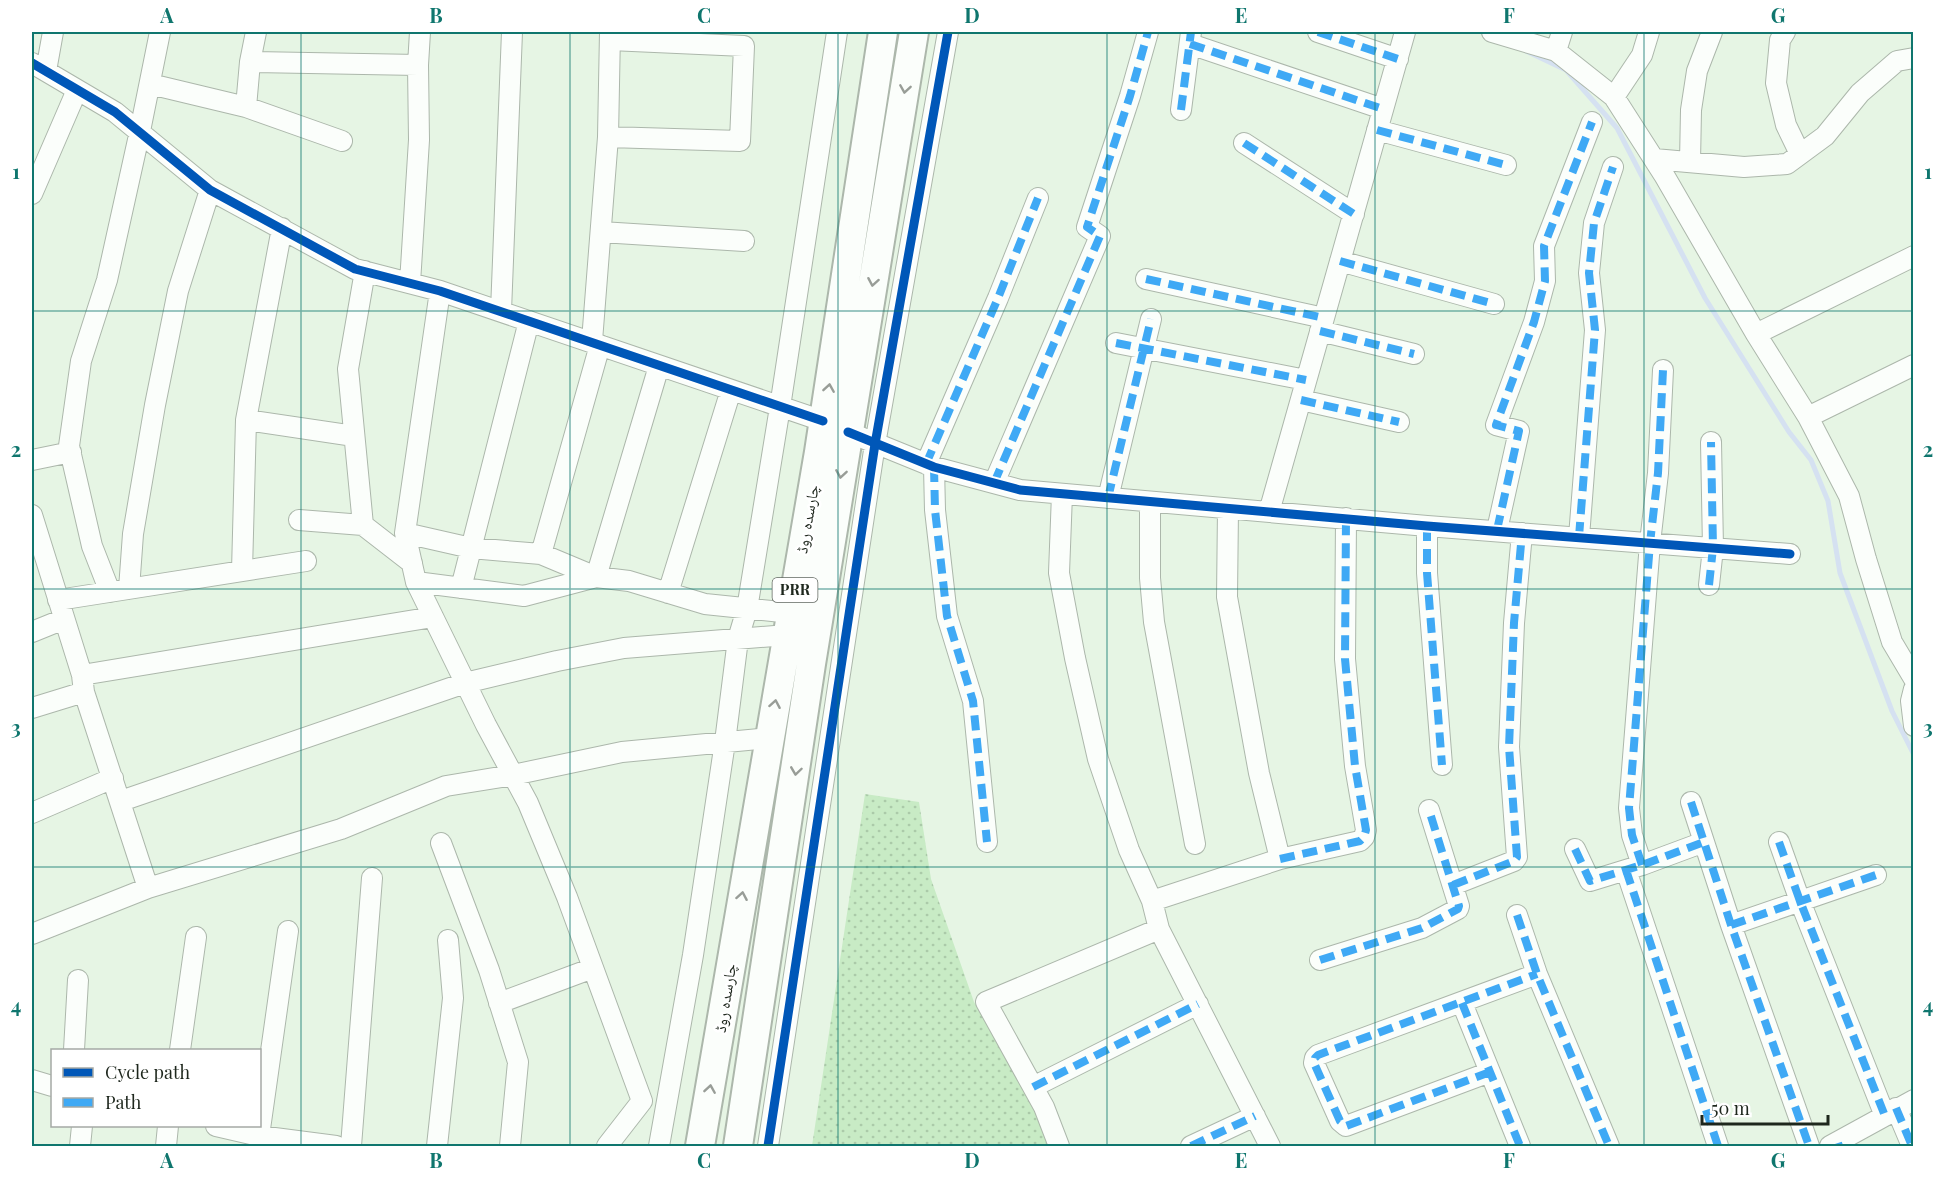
<svg xmlns="http://www.w3.org/2000/svg" width="1945" height="1178" viewBox="0 0 1945 1178" font-family="'Playfair Display','Noto Naskh Arabic',serif">
  <style>
    .grass { fill: url(#grass-dots) }
    .lines { fill: none; stroke-linecap: round; stroke-linejoin: round }
    .stream { stroke: #d5e1f1; stroke-width: 5 }
    .minor-casing { stroke: #acb7ab; stroke-width: 22 }
    .highway-casing { stroke: #acb7ab; stroke-width: 32 }
    .minor { stroke: #fbfefb; stroke-width: 20 }
    .highway { stroke: #fbfefb; stroke-width: 28 }
    .quiet { stroke: #3fa9f5; stroke-width: 8; stroke-dasharray: 15 8; stroke-linecap: butt }
    .cycleway-casing { stroke: #fff; stroke-width: 13 }
    .cycleway { stroke: #0057b8; stroke-width: 9 }
    .oneway { stroke: #989d97 }
    .grid { fill: none; stroke: #0f766e; stroke-width: 1.5; stroke-opacity: 0.55 }
    .labels { text-anchor: middle; stroke-width: 5; stroke-linejoin: round; paint-order: stroke }
    .shield { fill: #fff; stroke: #626861; stroke-width: 1.5 }
    .shield-label { font-size: 15px; font-weight: bold; fill: #1e271d }
    .street-label { font-size: 16px; fill: #1e271d; stroke: #fff }
    .neatline { fill: none; stroke: #0f766e; stroke-width: 2 }
    .grid-label { font-size: 20px; text-anchor: middle; font-weight: bold; fill: #0f766e }
  </style>
  <defs>
    <pattern id="grass-dots" width="8" height="8" patternUnits="userSpaceOnUse" patternTransform="scale(1.5)"><rect width="8" height="8" fill="#c8ebc5"/><path d="M2 2h.1M6 6h.1" fill="none" stroke="#abcaa9" stroke-width="1.8" stroke-linecap="round"/></pattern>
  </defs>
  <rect width="100%" height="100%" fill="#e6f5e4"/>
  <path class="grass" d="M865,794L919,802L931,879L974,1002L1042,1112L1054,1146H812Z"/>
  <g class="lines">
    <path class="stream" d="M1526,51L1566,70L1617,128L1705,298L1789,432L1811,460L1828,501L1840,573L1892,711L1914,755"/>
    <g class="minor-casing">
      <path id="minor" d="M1318,32L1398,59
        M1492,32L1556,51L1614,97L1664,175L1756,334L1808,417L1849,496L1866,559L1892,642L1914,679
        M1785,32L1780,40L1776,83L1786,125L1800,154
        M1190,44L1383,109
        M1556,51L1562,32
        M250,62L418,65
        M32,63L115,112L210,190L355,269L440,291L823,421
        M46,71L53,32
        M150,84L246,107L342,141
        M1614,97L1642,55L1649,32
        M246,107L250,62L256,32
        M1181,110L1191,32
        M1377,130L1506,165
        M608,137L740,141L744,46L610,40
        M1244,143L1354,214
        M1654,159L1744,167L1787,164L1825,136L1860,93L1897,61L1914,58
        M1690,162L1691,110L1697,71L1712,32
        M32,194L77,90
        M601,232L744,241
        M1340,261L1494,304
        M365,271L348,369L363,525L412,563
        M1146,279L1324,318
        M410,283L419,140L418,65L420,32
        M440,291L405,533L471,548L541,554
        M501,311L512,32
        M1320,331L1414,354
        M1756,334L1914,256
        M592,341L608,137L610,32
        M1116,343L1306,380
        M600,345L541,554L596,577L659,366
        M1301,400L1399,422
        M1808,417L1914,365
        M246,420L354,436
        M848,432L934,467L1020,490L1427,526L1790,554
        M32,460L71,452
        M926,464L998,298L1038,198
        M934,467L935,510L947,616L973,701L987,842
        M994,483L1100,236L1087,227L1130,96L1148,32
        M1062,494L1059,573L1075,658L1098,759L1129,850L1152,901
        M1108,498L1151,319
        M1150,502V578L1154,622L1195,844
        M1269,512L1405,32
        M32,515L82,675L84,692L148,888
        M299,520L363,525
        M1427,526V573L1442,765
        M1497,530L1519,431L1496,425L1534,322L1545,281L1544,246L1592,122
        M405,533L416,582L486,725L528,803L567,897L642,1101L607,1146
        M1579,537L1595,330L1589,273L1594,223L1613,167
        M242,571L246,420L282,228
        M416,582L524,596L596,577L629,581L705,604L791,613
        M1709,585L1713,548L1711,442
        M461,588L529,321
        M129,589L133,534L155,405L178,291L210,190
        M110,592L92,546L69,446L81,361L107,280L140,131L160,32
        M668,593L731,390
        M58,600L306,561
        M32,632L64,619
        M82,675L433,617
        M1914,689L1911,701L1914,726
        M32,708L84,692
        M121,801L465,683L557,661L624,648L787,635
        M1691,802L1731,925L1809,1146
        M32,813L113,778
        M1779,842L1800,901L1885,1116
        M441,843L489,970L518,1062L510,1146
        M1575,849L1590,881L1642,865L1704,842
        M1280,859L1360,841L1364,837L1366,830L1355,766L1345,659L1346,518
        M1642,865L1632,835L1629,808L1650,543L1658,473L1663,370
        M1626,870L1718,1146
        M1453,885L1514,861L1517,857L1509,747L1514,623L1522,533
        M1517,915L1537,974L1609,1146
        M1731,925L1876,875
        M1159,929L1270,1146
        M32,934L148,888L341,829L446,786L513,775L622,752L769,738
        M1320,960L1422,928L1458,909L1459,906L1429,810
        M499,1003L593,968
        M1462,1003L1520,1146
        M74,1050L78,980
        M180,1050L196,937
        M1490,1072L1346,1126L1340,1121L1314,1063L1315,1058L1318,1055L1537,974
        M32,1080L52,1086
        M1033,1087L1198,1004
        M1896,1108L1912,1146
        M216,1126L259,1136L336,1146
        M259,1136L288,931
        M80,1146L82,1126
        M166,1146L168,1126
        M351,1146L372,878
        M437,1146L453,998L448,940
        M659,1146L693,955L725,742L738,639L747,609L780,407L837,32
        M768,1146L875,444L948,32
        M1059,1146L1044,1107L986,1002L1159,929L1152,901L1280,859L1259,773L1227,597L1228,509
        M1191,1146L1255,1116
        M1830,1146L1914,1100"/>
    </g>
    <g class="highway-casing">
      <path id="highway" d="M700,1146L819,452L883,32
        M738,1146L811,664L914,32"/>
    </g>
    <use href="#minor" class="minor"/>
    <use href="#highway" class="highway"/>
    <path class="quiet" d="M1318,32L1398,59
      M1190,44L1383,109
      M1181,110L1191,32
      M1377,130L1506,165
      M1244,143L1354,214
      M1340,261L1494,304
      M1146,279L1324,318
      M1320,331L1414,354
      M1116,343L1306,380
      M1301,400L1399,422
      M926,464L998,298L1038,198
      M934,467L935,510L947,616L973,701L987,842
      M994,483L1100,236L1087,227L1130,96L1148,32
      M1108,498L1151,319
      M1427,526V573L1442,765
      M1497,530L1519,431L1496,425L1534,322L1545,281L1544,246L1592,122
      M1579,537L1595,330L1589,273L1594,223L1613,167
      M1709,585L1713,548L1711,442
      M1691,802L1731,925L1809,1146
      M1779,842L1800,901L1885,1116
      M1575,849L1590,881L1642,865L1704,842
      M1280,859L1360,841L1364,837L1366,830L1355,766L1345,659L1346,518
      M1642,865L1632,835L1629,808L1650,543L1658,473L1663,370
      M1626,870L1718,1146
      M1453,885L1514,861L1517,857L1509,747L1514,623L1522,533
      M1517,915L1537,974L1609,1146
      M1731,925L1876,875
      M1320,960L1422,928L1458,909L1459,906L1429,810
      M1462,1003L1520,1146
      M1490,1072L1346,1126L1340,1121L1314,1063L1315,1058L1318,1055L1537,974
      M1033,1087L1198,1004
      M1896,1108L1912,1146
      M1838,1143L1839,1146
      M1191,1146L1255,1116"/>
    <g class="cycleway-casing">
      <path id="cycleway" d="M32,63L115,112L210,190L355,269L440,291L823,421
        M848,432L934,467L1020,490L1427,526L1790,554
        M768,1146L875,444L948,32"/>
    </g>
    <use href="#cycleway" class="cycleway"/>
  </g>
  <defs><path id="oneway-chevron" d="M-2-3.5L2.5 0L-2 3.5" fill="none" stroke-width="1.6" stroke-linecap="round" stroke-linejoin="round" transform="scale(1.5)"/></defs>
  <g class="oneway">
    <use href="#oneway-chevron" transform="translate(905 89) rotate(99)"/>
    <use href="#oneway-chevron" transform="translate(873 282) rotate(100)"/>
    <use href="#oneway-chevron" transform="translate(829 388) rotate(-81)"/>
    <use href="#oneway-chevron" transform="translate(841 474) rotate(99)"/>
    <use href="#oneway-chevron" transform="translate(775 704) rotate(-80)"/>
    <use href="#oneway-chevron" transform="translate(796 771) rotate(98)"/>
    <use href="#oneway-chevron" transform="translate(742 896) rotate(-80)"/>
    <use href="#oneway-chevron" transform="translate(710 1089) rotate(-81)"/>
  </g>
  <path class="grid" d="M301,32V1146M570,32V1146M838,32V1146M1107,32V1146M1375,32V1146M1644,32V1146M32,311H1914M32,589H1914M32,867H1914"/>
  <g class="labels">
    <rect class="shield" x="772.5" y="578" width="45" height="24" rx="4.5"/>
    <g class="shield-label">
      <text x="795" y="595">PRR</text>
    </g>
    <g class="street-label">
      <text transform="translate(807 519) rotate(-80)" y="6">چارسدہ روڈ</text>
      <text transform="translate(725 998) rotate(-81)" y="6">چارسدہ روڈ</text>
    </g>
  </g>
  <rect width="1945" height="1178" fill="none" stroke="#ffffff" stroke-width="66"/>
  <rect x="51" y="1049" width="210" height="78" fill="#ffffff" stroke="#a5a9a5" stroke-width="1.5"/>
  <rect x="63" y="1068" width="30" height="9" fill="#0057b8" stroke="#a5a9a5" stroke-width="1.5"/>
  <text x="105" y="1079" font-size="18" fill="#1e271d">Cycle path</text>
  <rect x="63" y="1098" width="30" height="9" fill="#3fa9f5" stroke="#a5a9a5" stroke-width="1.5"/>
  <text x="105" y="1109" font-size="18" fill="#1e271d">Path</text>
  <path d="M1702 1115v9h126v-9" fill="none" stroke="#1e271d" stroke-width="3"/>
  <text x="1711" y="1115" font-size="18" fill="#1e271d" stroke="#ffffff" stroke-width="4.5" paint-order="stroke">50 m</text>
  <rect x="33" y="33" width="1879" height="1112" class="neatline"/>
  <g class="grid-label">
    <text x="167" y="23">A</text>
    <text x="436" y="23">B</text>
    <text x="704" y="23">C</text>
    <text x="972" y="23">D</text>
    <text x="1241" y="23">E</text>
    <text x="1509" y="23">F</text>
    <text x="1778" y="23">G</text>
    <text x="16" y="179">1</text>
    <text x="1928" y="179">1</text>
    <text x="16" y="457">2</text>
    <text x="1928" y="457">2</text>
    <text x="16" y="735">3</text>
    <text x="1928" y="735">3</text>
    <text x="16" y="1013">4</text>
    <text x="1928" y="1013">4</text>
    <text x="167" y="1168">A</text>
    <text x="436" y="1168">B</text>
    <text x="704" y="1168">C</text>
    <text x="972" y="1168">D</text>
    <text x="1241" y="1168">E</text>
    <text x="1509" y="1168">F</text>
    <text x="1778" y="1168">G</text>
  </g>
</svg>
